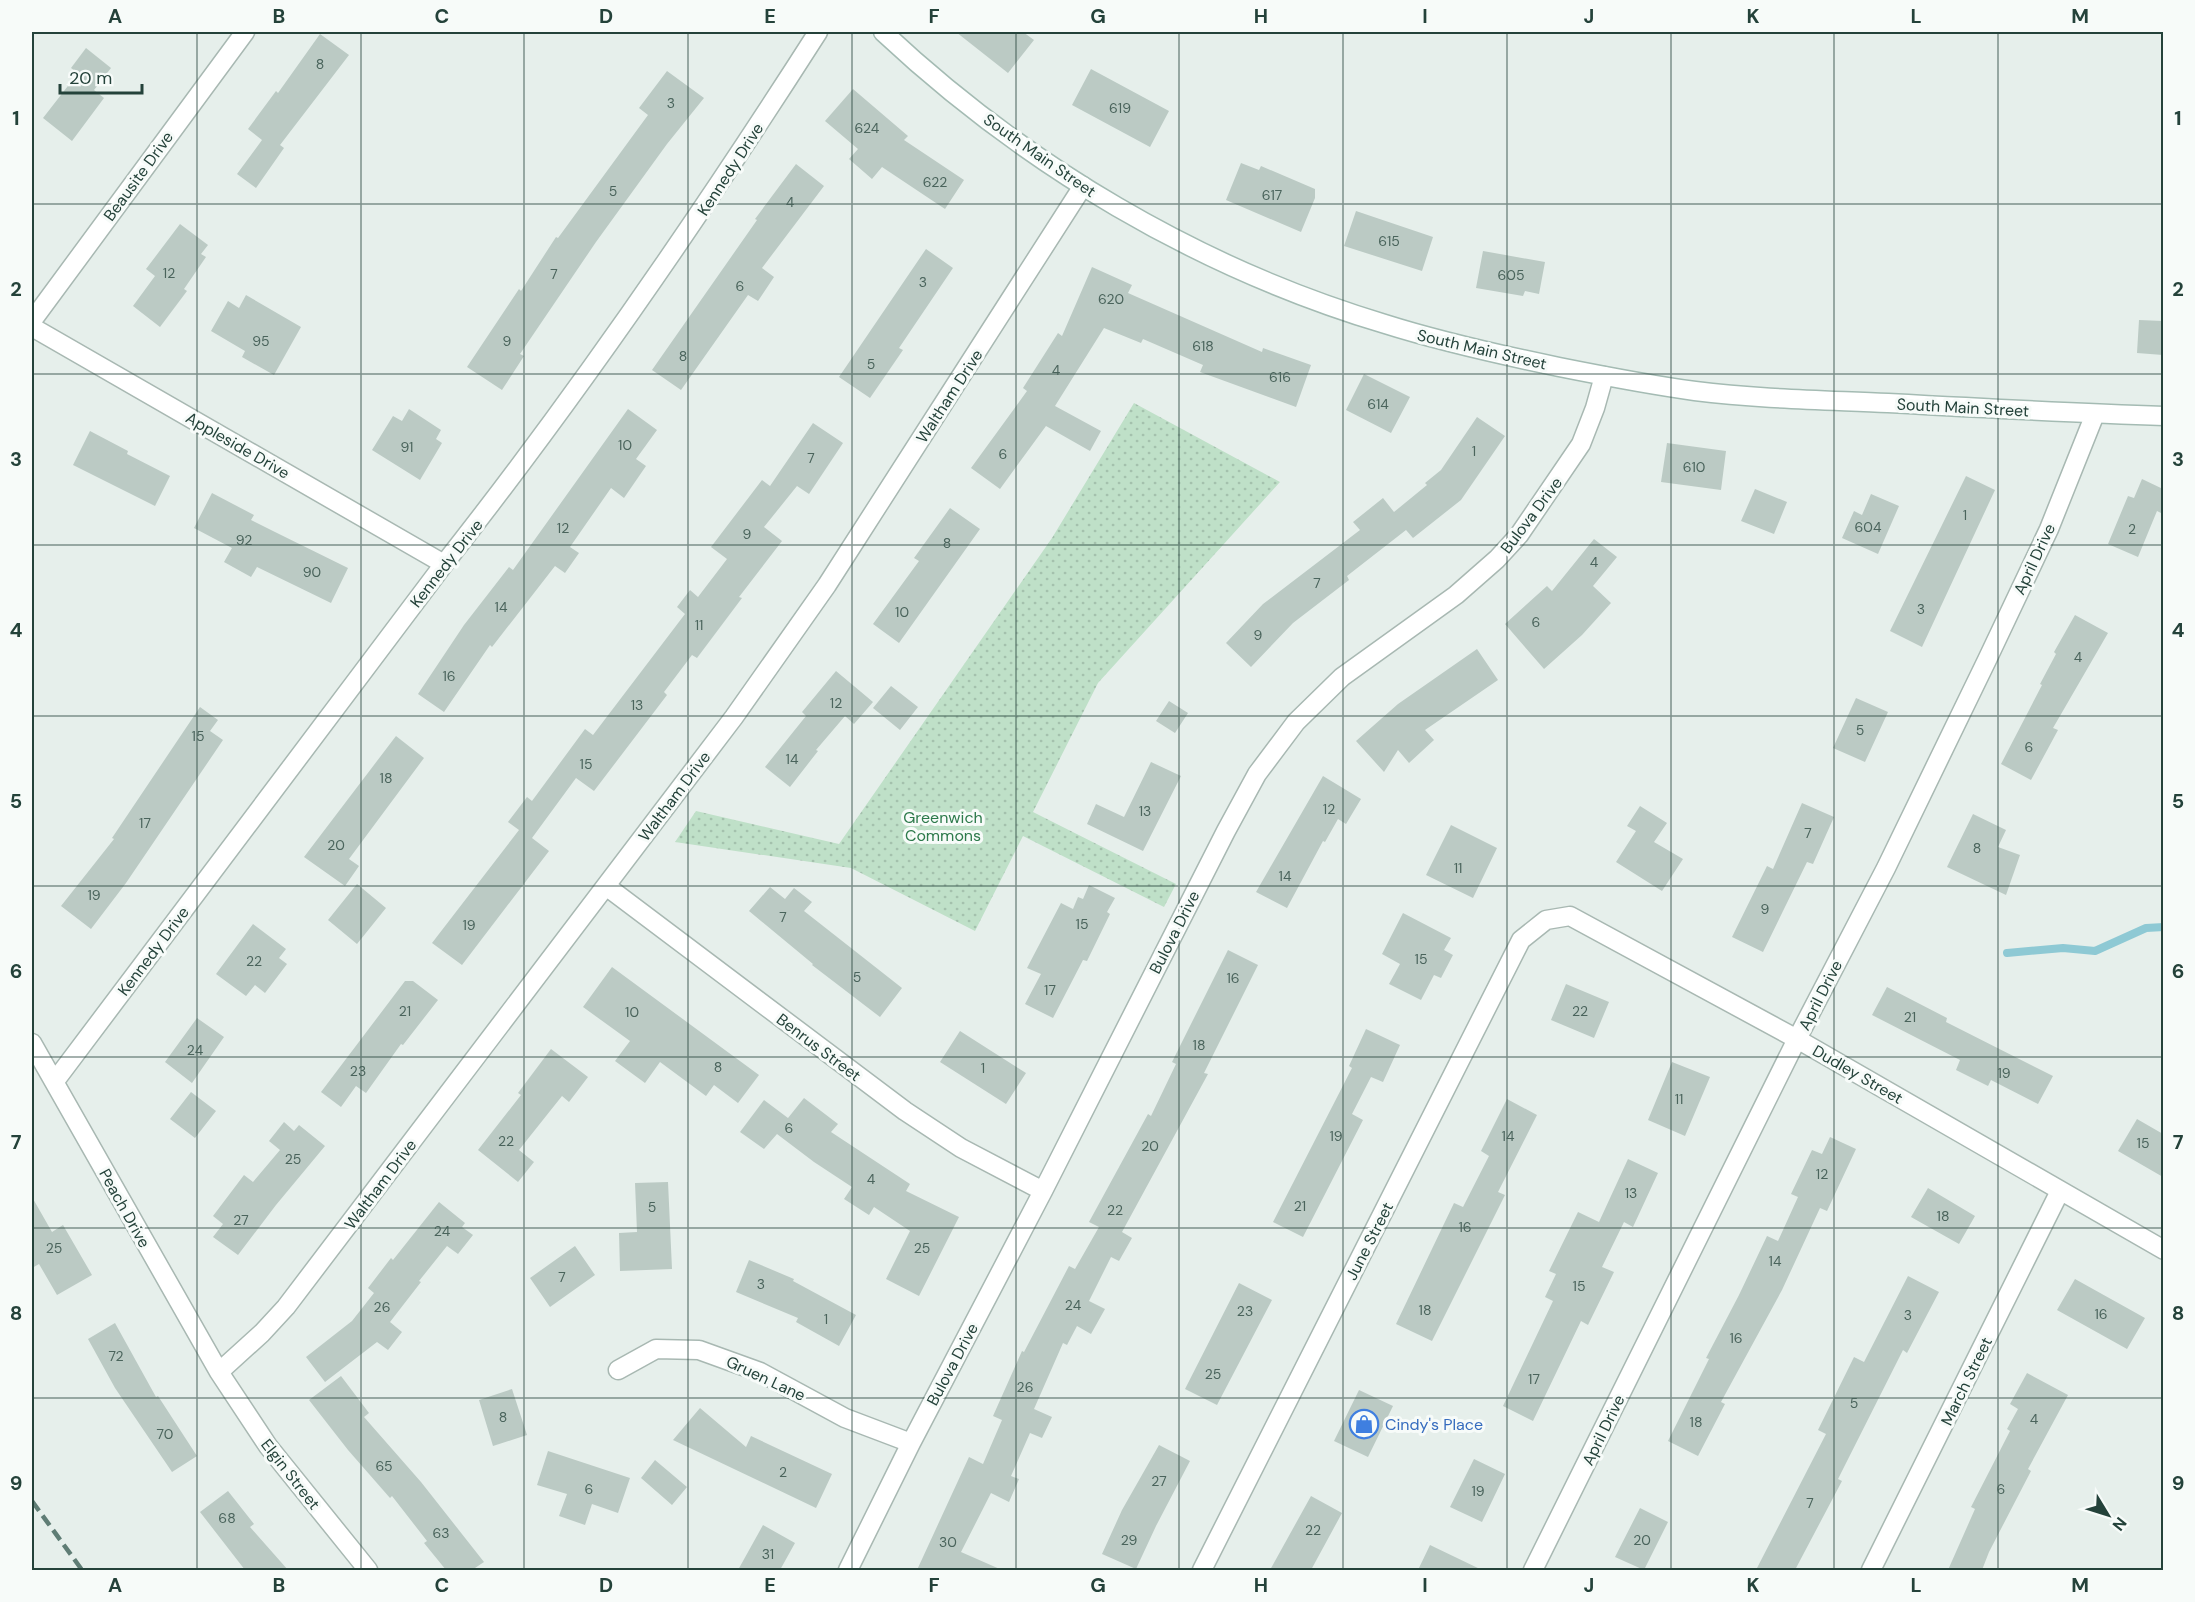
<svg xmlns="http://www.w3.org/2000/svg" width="2195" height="1602" viewBox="0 0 2195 1602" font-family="'DM Sans',sans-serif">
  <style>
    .park { fill: url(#park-dots) }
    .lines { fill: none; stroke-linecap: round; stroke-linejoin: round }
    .stream { stroke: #8ec9d4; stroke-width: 8 }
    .building { fill: #bbcac4 }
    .street-casing { stroke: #a8b8b2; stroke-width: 21 }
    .secondary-casing { stroke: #a4bbb3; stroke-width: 21 }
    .street { stroke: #fff; stroke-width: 18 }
    .secondary { stroke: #fff; stroke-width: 18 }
    .rail { stroke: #5f7d75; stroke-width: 4.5; stroke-dasharray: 12 6; stroke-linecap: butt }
    .grid { fill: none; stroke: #24423a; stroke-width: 1.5; stroke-opacity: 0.55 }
    .labels { text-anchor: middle; stroke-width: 6; stroke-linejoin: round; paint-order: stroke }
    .number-label { font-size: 14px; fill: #4a645c }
    .street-label { font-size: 16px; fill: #24423a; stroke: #f7fbf9 }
    .park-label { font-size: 16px; fill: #2d7a4b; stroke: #f7fbf9 }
    .shop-label { font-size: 16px; fill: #366cbe; stroke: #f7fbf9; text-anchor: start }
    .neatline { fill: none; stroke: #24423a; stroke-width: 2 }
    .grid-label { font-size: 20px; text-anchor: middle; font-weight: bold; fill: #24423a }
  </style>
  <defs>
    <pattern id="park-dots" width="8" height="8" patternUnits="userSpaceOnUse" patternTransform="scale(1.5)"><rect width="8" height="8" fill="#bfe0c8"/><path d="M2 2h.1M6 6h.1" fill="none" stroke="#a4c1ad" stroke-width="1.8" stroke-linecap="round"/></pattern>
  </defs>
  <rect width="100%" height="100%" fill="#e6efeb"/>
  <path class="park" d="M1134,403L1280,482L1098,683L1033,812L1176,884L1164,907L1023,836L975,931L851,868L675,842L696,811L839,844L1052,538Z"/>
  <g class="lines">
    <path class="stream" d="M2007,953L2063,948L2095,951L2146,928L2164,927"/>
  </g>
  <path class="building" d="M956,32H1023L1034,40L1008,73Z
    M320,34L349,55L280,145L284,148L256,188L237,174L262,140L248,129L276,91L278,93Z
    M86,48L111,68L94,90L104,98L72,141L43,118L78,73L71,68Z
    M1091,69L1169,111L1150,147L1072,105Z
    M667,71L704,98L667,144L596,242L520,354L524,356L502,390L467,367L519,289L521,291L556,237L558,238L648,115L639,108Z
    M853,89L908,136L904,140L964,180L945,209L882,167L872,179L849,159L858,149L825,121Z
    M1241,163L1259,170L1261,166L1315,189V198L1301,232L1226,200Z
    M796,164L824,186L762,268L774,277L758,301L748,295L681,390L652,370L757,220L755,219Z
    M1356,211L1433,237L1422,271L1344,246Z
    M180,224L208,245L201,254L206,257L184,289L187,291L160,327L133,306L155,276L146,269Z
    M926,249L953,268L899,348L903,350L870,398L839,377Z
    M1483,251L1545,262L1539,294L1525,291L1523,296L1476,288Z
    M1092,267L1132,285L1128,293L1262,352L1263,348L1311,365L1296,407L1200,372L1203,365L1143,339L1141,343L1104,328L1055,406L1101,431L1090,451L1046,426L1000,489L971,468L1027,391L1023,388L1058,333L1062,336Z
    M246,295L301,327L274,375L242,357L245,351L211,331L228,301L239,308Z
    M2139,320L2163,321V355L2137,353Z
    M1364,374L1410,397L1391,433L1346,410Z
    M409,409L441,430L436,439L442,443L420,480L372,450L393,416L402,421Z
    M628,409L657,430L636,459L646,466L624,498L611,488L570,547L579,553L565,573L555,566L492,647L490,645L444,712L418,694L464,625L509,567L513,570Z
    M1477,417L1505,436L1461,500L1413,538L1406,530L1347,576L1349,580L1293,623L1251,667L1226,643L1263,604L1360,530L1353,522L1383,498L1394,512L1427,485L1425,483L1441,470Z
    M813,423L843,443L809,494L797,486L764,527L782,541L739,597L742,598L697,658L692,655L664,692L667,695L594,791L576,778L532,838L549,851L462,965L432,943L519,830L508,822L527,797L532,801L585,729L593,735L685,614L677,607L690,590L698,597L727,559L711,547L762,480L770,486Z
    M90,431L128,451L127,454L170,476L155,506L73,465Z
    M1667,443L1726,451L1721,490L1661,482Z
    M1966,476L1995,490L1922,647L1890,631Z
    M2142,479L2163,489V514L2157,511L2138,557L2108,544L2128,496L2134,498Z
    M1755,489L1787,502L1774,534L1741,521Z
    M212,493L254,515L251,520L275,532L348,568L331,603L257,567L251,577L224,562L232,548L194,528Z
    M1871,494L1899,506L1878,554L1842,538L1854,511L1862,515Z
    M950,508L980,529L899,643L873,624L919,561L914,558Z
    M1594,539L1617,557L1593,586L1611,603L1582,635L1544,669L1505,624L1547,586L1552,591Z
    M2075,615L2108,633L2053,728L2058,730L2031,780L2001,764L2042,685L2040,684L2056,654L2054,652Z
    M1477,649L1498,680L1425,730L1434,740L1409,763L1398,750L1384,772L1356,741L1398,704Z
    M836,671L873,702L854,724L845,716L816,750L818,751L790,787L765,767L806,716L802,712Z
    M891,686L918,707L900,730L873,708Z
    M1856,698L1888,712L1865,762L1833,748Z
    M1169,701L1188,713L1175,733L1156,721Z
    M200,707L218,720L210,731L223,740L126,883L91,929L61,906L114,839L112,838Z
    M396,736L424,758L349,859L359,866L345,886L304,857Z
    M1151,762L1181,776L1143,851L1087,824L1096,804L1124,817Z
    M1323,776L1361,799L1346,824L1338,819L1325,842L1323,841L1287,908L1256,892Z
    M1802,803L1834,817L1813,864L1807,862L1763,952L1732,937L1767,866L1773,869Z
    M1640,806L1667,823L1654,842L1683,859L1662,891L1616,862L1636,831L1627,826Z
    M1973,814L2006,830L1998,847L2020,855L2006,895L1947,867Z
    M1451,825L1497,848L1473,898L1426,875Z
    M357,884L386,908L357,944L328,920Z
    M1089,885L1115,898L1107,912L1110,914L1087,961L1083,960L1053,1018L1025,1004L1041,974L1027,968L1061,903L1073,909L1078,897L1083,899Z
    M770,887L785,899L794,888L812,902L804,911L902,988L880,1017L812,965L813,964L749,911Z
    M1403,913L1451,938L1444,950L1453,955L1441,978L1434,975L1421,1000L1389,984L1400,964L1382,954Z
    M253,924L286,949L279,958L287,964L265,993L255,985L246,996L216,974Z
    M1228,950L1258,965L1204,1073L1208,1074L1122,1232L1132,1238L1119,1261L1111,1257L1089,1301L1105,1309L1091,1334L1077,1326L1067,1345L1063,1343L1034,1409L1052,1417L1042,1438L1030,1433L1011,1476L1019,1479L1009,1502L991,1493L961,1552L1002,1570H917L969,1457L983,1464L1002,1420L993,1416L1022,1351L1024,1352L1069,1266L1075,1269L1099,1227L1089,1222L1148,1114L1151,1116L1176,1064L1172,1062Z
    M612,967L759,1075L738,1103L714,1085L706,1096L660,1062L645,1083L615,1061L630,1041L583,1007Z
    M405,981H413L438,1000L403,1045L401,1044L366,1093L356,1086L341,1107L321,1092Z
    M1566,984L1609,1002L1594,1038L1551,1020Z
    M1887,987L1947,1018L1946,1022L2053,1076L2038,1104L1991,1080L1988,1086L1956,1070L1960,1060L1872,1015Z
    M197,1018L224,1037L192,1083L165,1062Z
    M1366,1029L1400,1045L1383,1082L1371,1077L1352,1114L1363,1120L1303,1237L1273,1222L1352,1068L1349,1066Z
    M960,1031L1026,1073L1006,1104L940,1062Z
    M551,1049L588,1077L569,1102L562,1096L519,1150L534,1162L518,1182L478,1150L521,1095L518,1093Z
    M1672,1062L1710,1077L1685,1136L1648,1120Z
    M191,1092L216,1111L195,1138L170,1119Z
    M804,1098L838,1124L831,1132L910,1184L906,1191L959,1217L919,1296L886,1279L910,1231L874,1207L869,1215L844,1199L852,1187L814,1162L777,1134L764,1149L740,1132L764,1100L788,1118Z
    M1507,1099L1537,1115L1498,1192L1505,1195L1432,1341L1396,1324L1454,1203L1463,1207L1489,1156L1481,1151Z
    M2137,1119L2163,1134V1177L2118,1151Z
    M284,1122L294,1131L299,1125L325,1146L276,1205L238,1255L213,1237L223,1224L213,1216L244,1175L253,1182L280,1150L269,1141Z
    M1830,1137L1856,1149L1827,1211L1820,1208L1782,1290L1721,1402L1725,1404L1698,1456L1668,1441L1709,1359L1706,1358L1739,1295L1767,1236L1778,1241L1798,1197L1791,1194L1812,1150L1822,1154Z
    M1628,1159L1658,1173L1633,1227L1624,1222L1602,1267L1614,1272L1588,1325L1581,1321L1533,1421L1503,1406L1553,1301L1545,1297L1556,1274L1549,1271L1578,1212L1599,1222Z
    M668,1182L672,1269L620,1271L619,1233L637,1232L635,1183Z
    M1928,1188L1975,1216L1959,1244L1911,1217Z
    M32,1197L52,1232L63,1225L92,1275L57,1295L39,1264L32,1268Z
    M439,1202L465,1223L462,1227L473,1235L458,1254L447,1246L419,1281L421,1282L390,1322L402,1332L388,1350L377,1342L325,1382L306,1357L352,1321L374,1293L368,1288L391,1258L393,1260Z
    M575,1246L595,1275L550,1307L530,1278Z
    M749,1260L794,1279L793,1281L856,1315L839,1346L796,1322L798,1318L736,1292Z
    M1908,1276L1939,1292L1907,1353L1903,1350L1838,1479L1842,1481L1795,1570H1756L1826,1434L1818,1430L1854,1357L1864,1362Z
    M2075,1279L2145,1318L2127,1349L2057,1310Z
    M1239,1283L1272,1300L1217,1405L1185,1389Z
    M115,1323L156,1397L158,1396L197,1456L172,1472L115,1388L88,1339Z
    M2027,1373L2068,1395L2028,1469L2031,1471L1989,1552L1982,1570H1948L1975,1509L1971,1507L2010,1431L2007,1429L2018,1409L2010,1404Z
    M341,1376L369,1413L364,1417L421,1482L484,1562L472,1570H446L424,1543L427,1541L392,1496L390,1498L348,1450L309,1400Z
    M512,1389L527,1435L493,1446L479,1400Z
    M1359,1390L1393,1406L1368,1457L1334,1441Z
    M700,1408L746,1447L751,1436L832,1474L816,1508L673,1440Z
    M1159,1445L1190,1461L1156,1526L1136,1569L1102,1554L1122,1510Z
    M548,1451L630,1478L618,1513L592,1504L585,1525L559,1516L567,1494L537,1485Z
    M1474,1459L1505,1474L1482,1522L1450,1507Z
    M655,1460L687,1487L672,1505L641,1478Z
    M228,1491L254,1524L250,1527L288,1570H245L200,1512Z
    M1311,1496L1342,1513L1311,1570H1270Z
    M1640,1508L1668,1522L1644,1570L1615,1557Z
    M763,1525L795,1543L780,1570H738Z
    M1430,1545L1482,1570H1418Z"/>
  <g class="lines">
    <g class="street-casing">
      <path id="street" d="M32,321L245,32
        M32,327L444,564
        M606,886L905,1111L961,1148L1043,1191
        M32,1043L219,1372L268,1446L368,1570
        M55,1081L444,564C579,393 701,215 818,32
        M618,1370L656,1349L699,1350L760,1372L845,1418L911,1443
        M219,1372L262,1333L286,1307L734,717L827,585L1083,186
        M848,1570L911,1443L1043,1191L1226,831L1257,774L1296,722L1342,677L1456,595L1497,559L1519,535L1581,444L1595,408L1604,376
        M1202,1570L1521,940L1546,920L1570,916L1797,1039L2164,1250
        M1533,1570L1797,1039L1886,868L1987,660L2049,529L2095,414
        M1871,1570L2060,1191"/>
    </g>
    <g class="secondary-casing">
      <path id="secondary" d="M883,32C1025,165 1198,268 1385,324C1442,342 1501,355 1559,367C1604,376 1650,385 1695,391C1759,399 1824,400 1888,403C1980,408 2072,413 2164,416"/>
    </g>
    <use href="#street" class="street"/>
    <use href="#secondary" class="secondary"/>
    <path class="rail" d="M32,1501L82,1570"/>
  </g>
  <path class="grid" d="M197,32V1570M361,32V1570M524,32V1570M688,32V1570M852,32V1570M1016,32V1570M1179,32V1570M1343,32V1570M1507,32V1570M1671,32V1570M1834,32V1570M1998,32V1570M32,204H2164M32,374H2164M32,545H2164M32,716H2164M32,886H2164M32,1057H2164M32,1228H2164M32,1398H2164"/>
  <defs>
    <g id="shop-ring" transform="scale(1.5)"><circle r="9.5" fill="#f7fbf9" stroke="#3f7fe0" stroke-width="1.5"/><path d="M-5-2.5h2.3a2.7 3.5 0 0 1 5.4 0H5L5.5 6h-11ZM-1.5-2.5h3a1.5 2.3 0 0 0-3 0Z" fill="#3f7fe0"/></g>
  </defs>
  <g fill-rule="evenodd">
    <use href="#shop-ring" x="1364" y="1424"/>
  </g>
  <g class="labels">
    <g class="number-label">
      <text x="320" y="69">8</text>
      <text x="671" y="108">3</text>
      <text x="1120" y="113">619</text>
      <text x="867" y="133">624</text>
      <text x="935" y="187">622</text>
      <text x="613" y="196">5</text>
      <text x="1272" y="200">617</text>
      <text x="790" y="207">4</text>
      <text x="1389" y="246">615</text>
      <text x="169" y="278">12</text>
      <text x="554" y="279">7</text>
      <text x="1511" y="280">605</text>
      <text x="923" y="287">3</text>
      <text x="740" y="291">6</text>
      <text x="1111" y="304">620</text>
      <text x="261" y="346">95</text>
      <text x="507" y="346">9</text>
      <text x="1203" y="351">618</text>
      <text x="683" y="361">8</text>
      <text x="871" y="369">5</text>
      <text x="1056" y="375">4</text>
      <text x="1280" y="382">616</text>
      <text x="1378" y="409">614</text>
      <text x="625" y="450">10</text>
      <text x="407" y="452">91</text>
      <text x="1474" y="456">1</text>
      <text x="1003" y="459">6</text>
      <text x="811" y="463">7</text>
      <text x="1694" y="472">610</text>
      <text x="1965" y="520">1</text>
      <text x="1868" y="532">604</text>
      <text x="563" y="533">12</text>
      <text x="2132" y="534">2</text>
      <text x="747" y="539">9</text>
      <text x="244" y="545">92</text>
      <text x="947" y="548">8</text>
      <text x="1594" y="567">4</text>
      <text x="312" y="577">90</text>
      <text x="1317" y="588">7</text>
      <text x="501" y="612">14</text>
      <text x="1921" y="614">3</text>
      <text x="902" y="617">10</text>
      <text x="1536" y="627">6</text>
      <text x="699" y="630">11</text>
      <text x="1258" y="640">9</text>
      <text x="2078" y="662">4</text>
      <text x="449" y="681">16</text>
      <text x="836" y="708">12</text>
      <text x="637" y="710">13</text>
      <text x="1860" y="735">5</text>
      <text x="198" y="741">15</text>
      <text x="2029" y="752">6</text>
      <text x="792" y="764">14</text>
      <text x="586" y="769">15</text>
      <text x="386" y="783">18</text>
      <text x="1329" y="814">12</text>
      <text x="1145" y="816">13</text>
      <text x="145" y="828">17</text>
      <text x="1808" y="838">7</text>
      <text x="336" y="850">20</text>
      <text x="1977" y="853">8</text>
      <text x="1458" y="873">11</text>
      <text x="1285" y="881">14</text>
      <text x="94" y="900">19</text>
      <text x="1765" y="914">9</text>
      <text x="783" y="922">7</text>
      <text x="1082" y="929">15</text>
      <text x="469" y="930">19</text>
      <text x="1421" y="964">15</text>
      <text x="254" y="966">22</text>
      <text x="857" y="982">5</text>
      <text x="1233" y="983">16</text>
      <text x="1050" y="995">17</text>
      <text x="405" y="1016">21</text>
      <text x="1580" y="1016">22</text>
      <text x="632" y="1017">10</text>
      <text x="1910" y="1022">21</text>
      <text x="1199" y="1050">18</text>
      <text x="195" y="1055">24</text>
      <text x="718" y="1072">8</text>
      <text x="983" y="1073">1</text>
      <text x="358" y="1076">23</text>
      <text x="2004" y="1078">19</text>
      <text x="1679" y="1104">11</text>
      <text x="789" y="1133">6</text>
      <text x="1336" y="1141">19</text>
      <text x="1508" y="1141">14</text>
      <text x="506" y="1146">22</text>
      <text x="2143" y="1148">15</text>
      <text x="1150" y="1151">20</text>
      <text x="293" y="1164">25</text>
      <text x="1822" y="1179">12</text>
      <text x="871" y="1184">4</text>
      <text x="1631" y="1198">13</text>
      <text x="1300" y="1211">21</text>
      <text x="652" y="1212">5</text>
      <text x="1115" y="1215">22</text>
      <text x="1943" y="1221">18</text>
      <text x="241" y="1225">27</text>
      <text x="1465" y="1232">16</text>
      <text x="442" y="1236">24</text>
      <text x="54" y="1253">25</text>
      <text x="922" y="1253">25</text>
      <text x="1775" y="1266">14</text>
      <text x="562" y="1282">7</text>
      <text x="761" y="1289">3</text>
      <text x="1579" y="1291">15</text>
      <text x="1073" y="1310">24</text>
      <text x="382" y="1312">26</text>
      <text x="1425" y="1315">18</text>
      <text x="1245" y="1316">23</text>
      <text x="2101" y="1319">16</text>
      <text x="1908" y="1320">3</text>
      <text x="826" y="1324">1</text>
      <text x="1736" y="1343">16</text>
      <text x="116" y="1361">72</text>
      <text x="1213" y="1379">25</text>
      <text x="1534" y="1384">17</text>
      <text x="1025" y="1392">26</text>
      <text x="1854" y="1408">5</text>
      <text x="503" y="1422">8</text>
      <text x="2034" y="1424">4</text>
      <text x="1696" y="1427">18</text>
      <text x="165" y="1439">70</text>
      <text x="384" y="1471">65</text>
      <text x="783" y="1477">2</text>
      <text x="1159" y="1486">27</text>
      <text x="589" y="1494">6</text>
      <text x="2001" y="1494">6</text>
      <text x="1478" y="1496">19</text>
      <text x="1810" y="1508">7</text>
      <text x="227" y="1523">68</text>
      <text x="1313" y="1535">22</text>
      <text x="441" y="1538">63</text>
      <text x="1129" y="1545">29</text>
      <text x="1642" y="1545">20</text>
      <text x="948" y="1547">30</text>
      <text x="768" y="1559">31</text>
    </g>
    <g class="street-label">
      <text transform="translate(1040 155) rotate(35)" y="6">South Main Street</text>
      <text transform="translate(730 169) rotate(-57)" y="6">Kennedy Drive</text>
      <text transform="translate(138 176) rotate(-54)" y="6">Beausite Drive</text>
      <text transform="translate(1482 349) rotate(13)" y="6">South Main Street</text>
      <text transform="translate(949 396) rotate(-57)" y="6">Waltham Drive</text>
      <text transform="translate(1963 407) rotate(3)" y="6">South Main Street</text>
      <text transform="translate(238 445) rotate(30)" y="6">Appleside Drive</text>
      <text transform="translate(1531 515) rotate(-53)" y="6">Bulova Drive</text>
      <text transform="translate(2034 559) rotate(-65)" y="6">April Drive</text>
      <text transform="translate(446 563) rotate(-52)" y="6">Kennedy Drive</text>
      <text transform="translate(674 796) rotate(-53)" y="6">Waltham Drive</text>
      <text transform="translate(1174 932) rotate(-63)" y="6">Bulova Drive</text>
      <text transform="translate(153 951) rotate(-53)" y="6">Kennedy Drive</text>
      <text transform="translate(1820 995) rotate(-63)" y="6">April Drive</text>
      <text transform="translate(819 1047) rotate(37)" y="6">Benrus Street</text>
      <text transform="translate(1858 1074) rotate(30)" y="6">Dudley Street</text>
      <text transform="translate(380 1184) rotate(-53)" y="6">Waltham Drive</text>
      <text transform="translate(125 1208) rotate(61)" y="6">Peach Drive</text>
      <text transform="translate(1369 1241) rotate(-63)" y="6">June Street</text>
      <text transform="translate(952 1364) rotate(-62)" y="6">Bulova Drive</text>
      <text transform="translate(766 1378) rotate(25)" y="6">Gruen Lane</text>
      <text transform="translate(1966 1381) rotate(-64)" y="6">March Street</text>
      <text transform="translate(1603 1430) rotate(-64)" y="6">April Drive</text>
      <text transform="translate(291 1474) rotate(52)" y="6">Elgin Street</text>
    </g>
    <g class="park-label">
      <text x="943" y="823">Greenwich<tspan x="943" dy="18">Commons</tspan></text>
    </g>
    <g class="shop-label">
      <text x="1385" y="1430">Cindy's Place</text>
    </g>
  </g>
  <rect width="2195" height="1602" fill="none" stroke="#f7fbf9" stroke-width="66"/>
  <g transform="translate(2108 1515) rotate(128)" stroke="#f7fbf9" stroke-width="4.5" paint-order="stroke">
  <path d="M0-4.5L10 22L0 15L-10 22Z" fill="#24423a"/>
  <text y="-9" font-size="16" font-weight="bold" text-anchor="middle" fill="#24423a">N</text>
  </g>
  <path d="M60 84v9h82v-9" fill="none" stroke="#24423a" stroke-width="3"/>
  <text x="69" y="84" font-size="18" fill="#24423a" stroke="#f7fbf9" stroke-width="4.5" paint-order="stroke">20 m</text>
  <rect x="33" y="33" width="2129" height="1536" class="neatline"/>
  <g class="grid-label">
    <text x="115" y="23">A</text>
    <text x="279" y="23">B</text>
    <text x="442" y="23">C</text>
    <text x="606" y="23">D</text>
    <text x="770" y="23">E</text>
    <text x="934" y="23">F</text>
    <text x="1098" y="23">G</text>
    <text x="1261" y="23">H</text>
    <text x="1425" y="23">I</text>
    <text x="1589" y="23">J</text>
    <text x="1753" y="23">K</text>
    <text x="1916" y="23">L</text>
    <text x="2080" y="23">M</text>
    <text x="16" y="125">1</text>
    <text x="2178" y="125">1</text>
    <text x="16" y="296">2</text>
    <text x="2178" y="296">2</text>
    <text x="16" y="466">3</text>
    <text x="2178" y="466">3</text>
    <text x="16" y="637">4</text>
    <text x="2178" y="637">4</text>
    <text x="16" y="808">5</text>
    <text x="2178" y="808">5</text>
    <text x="16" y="978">6</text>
    <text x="2178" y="978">6</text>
    <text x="16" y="1149">7</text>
    <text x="2178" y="1149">7</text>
    <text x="16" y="1320">8</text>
    <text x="2178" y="1320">8</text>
    <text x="16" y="1490">9</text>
    <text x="2178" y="1490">9</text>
    <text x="115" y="1592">A</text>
    <text x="279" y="1592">B</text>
    <text x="442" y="1592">C</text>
    <text x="606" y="1592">D</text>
    <text x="770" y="1592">E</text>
    <text x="934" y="1592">F</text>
    <text x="1098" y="1592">G</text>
    <text x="1261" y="1592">H</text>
    <text x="1425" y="1592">I</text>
    <text x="1589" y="1592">J</text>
    <text x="1753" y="1592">K</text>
    <text x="1916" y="1592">L</text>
    <text x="2080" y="1592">M</text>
  </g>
</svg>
